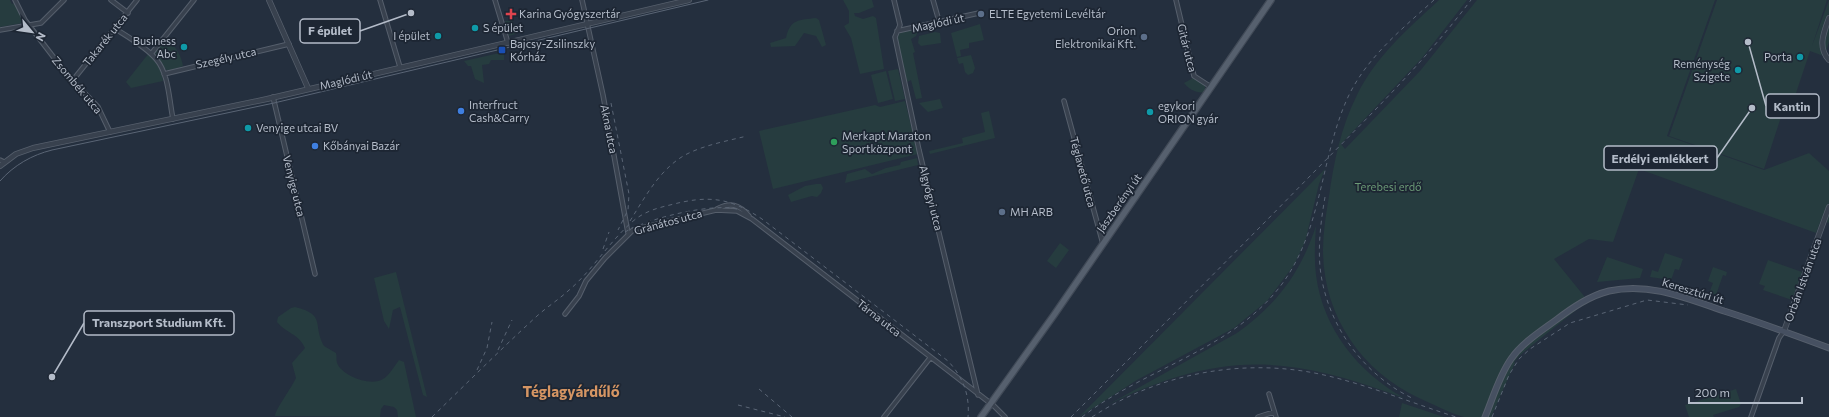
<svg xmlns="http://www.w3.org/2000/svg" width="1829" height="417" viewBox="0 0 1829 417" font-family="Commissioner,sans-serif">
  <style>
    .green { fill: #263c3f }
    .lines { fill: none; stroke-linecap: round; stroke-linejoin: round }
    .minor-casing { stroke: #565f6c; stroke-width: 5.5 }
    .tertiary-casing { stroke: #565f6c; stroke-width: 6 }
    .secondary-casing { stroke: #565f6c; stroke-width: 7 }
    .primary-casing { stroke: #414a57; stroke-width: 8 }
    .minor { stroke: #38414e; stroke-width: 3.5 }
    .tertiary { stroke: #38414e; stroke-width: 4.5 }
    .secondary { stroke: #465061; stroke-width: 5 }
    .primary { stroke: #56606e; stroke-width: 5.5 }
    .tram { stroke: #5a6575; stroke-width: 1 }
    .rail { stroke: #5a6575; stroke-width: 1; stroke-dasharray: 4 4; stroke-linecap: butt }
    .health-dot { fill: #e0444e; stroke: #1d2633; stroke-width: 1.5 }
    .service-dot { fill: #5c6f8a; stroke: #1d2633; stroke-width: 1.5 }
    .culture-dot { fill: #0f9aa8; stroke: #1d2633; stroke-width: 1.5 }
    .transit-dot { fill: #1a4fb4; stroke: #1d2633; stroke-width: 1.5 }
    .shop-dot { fill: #3f7fe0; stroke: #1d2633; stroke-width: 1.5 }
    .leisure-dot { fill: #2e9e5b; stroke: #1d2633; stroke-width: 1.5 }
    .labels { text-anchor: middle; stroke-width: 3.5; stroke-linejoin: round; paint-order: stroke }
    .poi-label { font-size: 11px; fill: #b4bcc9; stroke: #1d2633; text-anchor: start }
    .street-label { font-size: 11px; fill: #b4bcc9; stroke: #1d2633 }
    .park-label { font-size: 11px; fill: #6b9a76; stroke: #1d2633 }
    .district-label { font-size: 15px; font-weight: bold; fill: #d59563; stroke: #1d2633 }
    .leader { fill: none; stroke: #b4bcc9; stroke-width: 1.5 }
    .callout-dot { fill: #b4bcc9; stroke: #1d2633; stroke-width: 1.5 }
    .callout { fill: #1d2633; stroke: #b4bcc9; stroke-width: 1.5 }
    .callout-label { font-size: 12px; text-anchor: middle; font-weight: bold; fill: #b4bcc9 }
  </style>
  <rect width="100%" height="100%" fill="#242f3e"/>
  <path class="green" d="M0,0H10L12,4L15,3L23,21L22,23L0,27Z
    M843,0H872L874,7L859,13H854L855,16L863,19L873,16L876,18L884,69L860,74L851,38L844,26L849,23V11Z
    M1439,0H1467L1422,58L1341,144L1345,149L1420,71L1477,0H1715L1667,136L1764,170L1809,153L1829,171V223L1821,220L1816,233L1639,169L1613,242L1589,239L1554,259L1584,296L1588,303L1580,307L1520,355L1514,362L1515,363L1491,417C1482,417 1472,417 1464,417C1449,413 1433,404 1419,398C1361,371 1323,315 1323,250C1323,232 1326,214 1329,196C1334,161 1341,127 1357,95C1376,56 1408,29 1439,0Z
    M1717,0H1827L1812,46L1829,0V42L1826,51L1829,58L1810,51L1790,111L1781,117L1764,169L1669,136Z
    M816,18L819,20L826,45L822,47L816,36L804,33L795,46L771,47L770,43L786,38C790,19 799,20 816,18Z
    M512,20L515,26L521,25L522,32L509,36L505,21Z
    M980,24L984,40L969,43V48L960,50L961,56L957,57L951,33Z
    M919,28L916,36L911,39L915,52L913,53L922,98L916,99L911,80L907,82L897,37L901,32Z
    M935,32L940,33L941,43L921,46L918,43L919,36Z
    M165,39C174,42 182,57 183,66L169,71L165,69L154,52Z
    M504,52V60H491L489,64L482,65L484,83L475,79L471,66H468L464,61Z
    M149,53C157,62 161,69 163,81L131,88L126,82Z
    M971,55L975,68L973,73L968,75L965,72L963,63L959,64L957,58Z
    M898,69L905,99L895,101L888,71Z
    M886,71L893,99L878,103L871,75Z
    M1195,77L1205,85V92C1198,94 1188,89 1184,83Z
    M940,99L943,108L928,112L919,103Z
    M905,101L918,154L773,189L759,131L875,105L880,107Z
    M989,111L995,138L930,154L929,151L963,143L962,138L985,132L981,113Z
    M917,158L918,165L845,183L847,174L865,169L872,174L886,168L900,165L901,162Z
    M1325,169L1319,184L1305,242L1294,265L1267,301L1234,328L1137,380L1079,417Z
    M816,184H821L823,188L821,193L817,197L812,196L791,202L788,195L805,186Z
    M1316,226C1315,243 1314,259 1316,275C1323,329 1358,372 1404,398C1365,384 1325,370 1283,366C1219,359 1159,379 1102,408L1237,333C1277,304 1300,274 1316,226Z
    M1060,243L1069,250L1056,268L1047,261Z
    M1665,253L1683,259L1679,270L1675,269L1671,280L1650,277L1652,270L1658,272Z
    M1607,257L1643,269L1640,278L1597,282Z
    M1768,260L1802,272L1792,300L1763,290L1765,286L1759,284Z
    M1713,267L1727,272L1726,276L1723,275L1716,295L1709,293L1713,283L1708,281Z
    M396,272L427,397L423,395L400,307L393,310L389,329L384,321L374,278Z
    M295,307C327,315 312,325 324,346L336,353C337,356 336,360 337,363C342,376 371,387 383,379C389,376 395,365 399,360L404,362L416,417H398L397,410L394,407L384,405L381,409L380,417L275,416C275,410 292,387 296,378L292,363L305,348C298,333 287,334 277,322L278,317L291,308Z
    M1736,389L1741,404L1739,407L1713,415L1714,417H1689L1685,405Z
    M1402,403L1444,417H1399Z"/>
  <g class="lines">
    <g class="minor-casing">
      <path id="minor" d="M15,0L25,20L68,76L98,107L110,132
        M111,0L128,13
        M380,0L400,67
        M495,0L508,43
        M582,0L603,95L628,233
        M894,0L900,25L895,37L919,150L978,395
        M933,0L939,21
        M1176,0L1194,76L1211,87
        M114,28C128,37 146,47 156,59C169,74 169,100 173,119
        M0,30L41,23L64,0
        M897,31L979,13
        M151,54L194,0
        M164,74L289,44
        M73,80L137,0
        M273,97L315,274
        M1064,101L1103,244
        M0,160L4,162
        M717,209C730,202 739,204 749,216
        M565,314L579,296L586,281L605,258L633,230L716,210L737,211L752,219L994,406L1005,417
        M1269,394L1276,417
        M884,417L930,358
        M1258,417L1274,412
        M1751,417L1779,338L1784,331"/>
    </g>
    <g class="tertiary-casing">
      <path id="tertiary" d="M269,0L308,88
        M1829,18C1824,32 1817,47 1829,60
        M0,166L16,154L33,148L267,99L689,0
        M1784,331L1829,207"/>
    </g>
    <g class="secondary-casing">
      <path id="secondary" d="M1485,417C1493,398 1499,376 1511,359C1522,343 1541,331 1556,320C1572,308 1589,296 1609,291C1649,282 1686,298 1724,311C1759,322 1794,335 1829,348"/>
    </g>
    <g class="primary-casing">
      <path id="primary" d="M981,417L1054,315L1271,0"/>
    </g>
    <use href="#minor" class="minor"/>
    <use href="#tertiary" class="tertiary"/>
    <use href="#secondary" class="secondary"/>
    <use href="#primary" class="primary"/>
    <path class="tram" d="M0,181C14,165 32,155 52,150L274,103L708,0"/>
    <path class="rail" d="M611,103L629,194L628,210L618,230
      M1325,197C1321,220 1318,244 1320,267C1326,324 1363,375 1414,399
      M630,221C645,197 660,169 685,155C704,145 727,141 747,136
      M625,232C649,218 711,203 737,209
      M603,249L609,232
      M498,350L512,320
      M477,370L487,348L492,322
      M759,389L792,417
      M738,405L785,417
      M432,417C467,383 501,349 537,316C547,307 558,300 568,291C592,271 608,243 632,222C643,212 657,208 670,205C708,195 729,197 762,219L948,361C963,377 970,395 968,417
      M1071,417C1152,336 1232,256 1312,174C1368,117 1422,65 1471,0
      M1082,417C1145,368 1233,350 1282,284C1323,228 1320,158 1348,97C1367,57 1402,29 1434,0
      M1092,417C1159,373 1245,357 1324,375C1368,385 1412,403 1456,417
      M1492,417L1509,375L1519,359L1530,349L1570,323L1647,300L1688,305"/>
  </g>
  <path class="health-dot" d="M509 8h4v4h4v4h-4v4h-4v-4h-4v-4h4z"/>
  <g class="service-dot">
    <circle cx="981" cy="14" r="4"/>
    <circle cx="1144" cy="37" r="4"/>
    <circle cx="1002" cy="212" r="4"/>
  </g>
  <g class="culture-dot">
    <circle cx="475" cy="28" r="4"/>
    <circle cx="438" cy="36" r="4"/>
    <circle cx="184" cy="47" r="4"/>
    <circle cx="1800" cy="57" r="4"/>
    <circle cx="1738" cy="70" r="4"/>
    <circle cx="1150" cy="112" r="4"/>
    <circle cx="248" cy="128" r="4"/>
  </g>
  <rect class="transit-dot" x="498" y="46" width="8" height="8" rx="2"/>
  <g class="shop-dot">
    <circle cx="461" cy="111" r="4"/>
    <circle cx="315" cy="146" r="4"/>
  </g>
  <circle class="leisure-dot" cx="834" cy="142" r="4"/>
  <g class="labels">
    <g class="poi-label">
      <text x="519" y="18">Karina Gyógyszertár</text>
      <text x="989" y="18">ELTE Egyetemi Levéltár</text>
      <text x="483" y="32">S épület</text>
      <text x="1136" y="35" text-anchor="end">Orion<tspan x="1136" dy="13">Elektronikai Kft.</tspan></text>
      <text x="430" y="40" text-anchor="end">I épület</text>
      <text x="176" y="45" text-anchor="end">Business<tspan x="176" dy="13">Abc</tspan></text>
      <text x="510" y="48">Bajcsy-Zsilinszky<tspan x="510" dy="13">Kórház</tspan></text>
      <text x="1792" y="61" text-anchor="end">Porta</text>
      <text x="1730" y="68" text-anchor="end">Reménység<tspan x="1730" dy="13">Szigete</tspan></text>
      <text x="469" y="109">Interfruct<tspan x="469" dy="13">Cash&amp;Carry</tspan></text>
      <text x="1158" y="110">egykori<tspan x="1158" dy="13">ORION gyár</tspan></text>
      <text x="256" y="132">Venyige utcai BV</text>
      <text x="842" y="140">Merkapt Maraton<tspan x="842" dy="13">Sportközpont</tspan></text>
      <text x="323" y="150">Kőbányai Bazár</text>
      <text x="1010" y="216">MH ARB</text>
    </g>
    <g class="street-label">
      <text transform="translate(938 23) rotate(-12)" y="4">Maglódi út</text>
      <text transform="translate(105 40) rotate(-51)" y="4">Takarék utca</text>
      <text transform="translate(1187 48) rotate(76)" y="4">Gitár utca</text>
      <text transform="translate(226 58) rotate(-13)" y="4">Szegély utca</text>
      <text transform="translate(346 80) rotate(-13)" y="4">Maglódi út</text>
      <text transform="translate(77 85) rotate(50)" y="4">Zsombék utca</text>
      <text transform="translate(609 129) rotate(79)" y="4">Akna utca</text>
      <text transform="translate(1083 172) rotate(75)" y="4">Téglavető utca</text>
      <text transform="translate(294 186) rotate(76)" y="4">Venyige utca</text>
      <text transform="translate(931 198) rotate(76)" y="4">Algyógyi utca</text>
      <text transform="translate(1119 203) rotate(-55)" y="4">Jászberényi út</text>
      <text transform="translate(668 222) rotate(-15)" y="4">Gránátos utca</text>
      <text transform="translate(1803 280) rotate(-70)" y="4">Orbán István utca</text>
      <text transform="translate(1693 291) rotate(17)" y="4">Keresztúri út</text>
      <text transform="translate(879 318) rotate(38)" y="4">Tárna utca</text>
    </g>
    <g class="park-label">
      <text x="1388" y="191">Terebesi erdő</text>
    </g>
    <g class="district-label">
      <text x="571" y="397">Téglagyárdűlő</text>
    </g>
  </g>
  <path class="leader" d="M411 13L360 31M1748 42L1766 106M1752 108L1717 158M52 377L84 323"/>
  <g class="callout-dot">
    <circle cx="411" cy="13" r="4"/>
    <circle cx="1748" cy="42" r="4"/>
    <circle cx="1752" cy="108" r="4"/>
    <circle cx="52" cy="377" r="4"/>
  </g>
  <g class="callout">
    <rect x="300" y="19" width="60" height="24" rx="4"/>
    <rect x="1766" y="94" width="53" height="24" rx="4"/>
    <rect x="1604" y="146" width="113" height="24" rx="4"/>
    <rect x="84" y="311" width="150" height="24" rx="4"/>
  </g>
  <g class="callout-label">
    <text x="330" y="35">F épület</text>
    <text x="1792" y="111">Kantin</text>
    <text x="1660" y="163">Erdélyi emlékkert</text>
    <text x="159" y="327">Transzport Studium Kft.</text>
  </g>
  <g transform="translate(32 32) rotate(119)" stroke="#1d2633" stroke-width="3" paint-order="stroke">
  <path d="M0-3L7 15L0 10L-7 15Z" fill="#b4bcc9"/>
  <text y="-6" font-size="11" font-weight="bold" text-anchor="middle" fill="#b4bcc9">N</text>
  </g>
  <path d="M1689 397v6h113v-6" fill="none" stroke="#b4bcc9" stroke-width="2"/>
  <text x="1695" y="397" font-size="12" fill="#b4bcc9" stroke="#1d2633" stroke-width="3" paint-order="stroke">200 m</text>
</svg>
